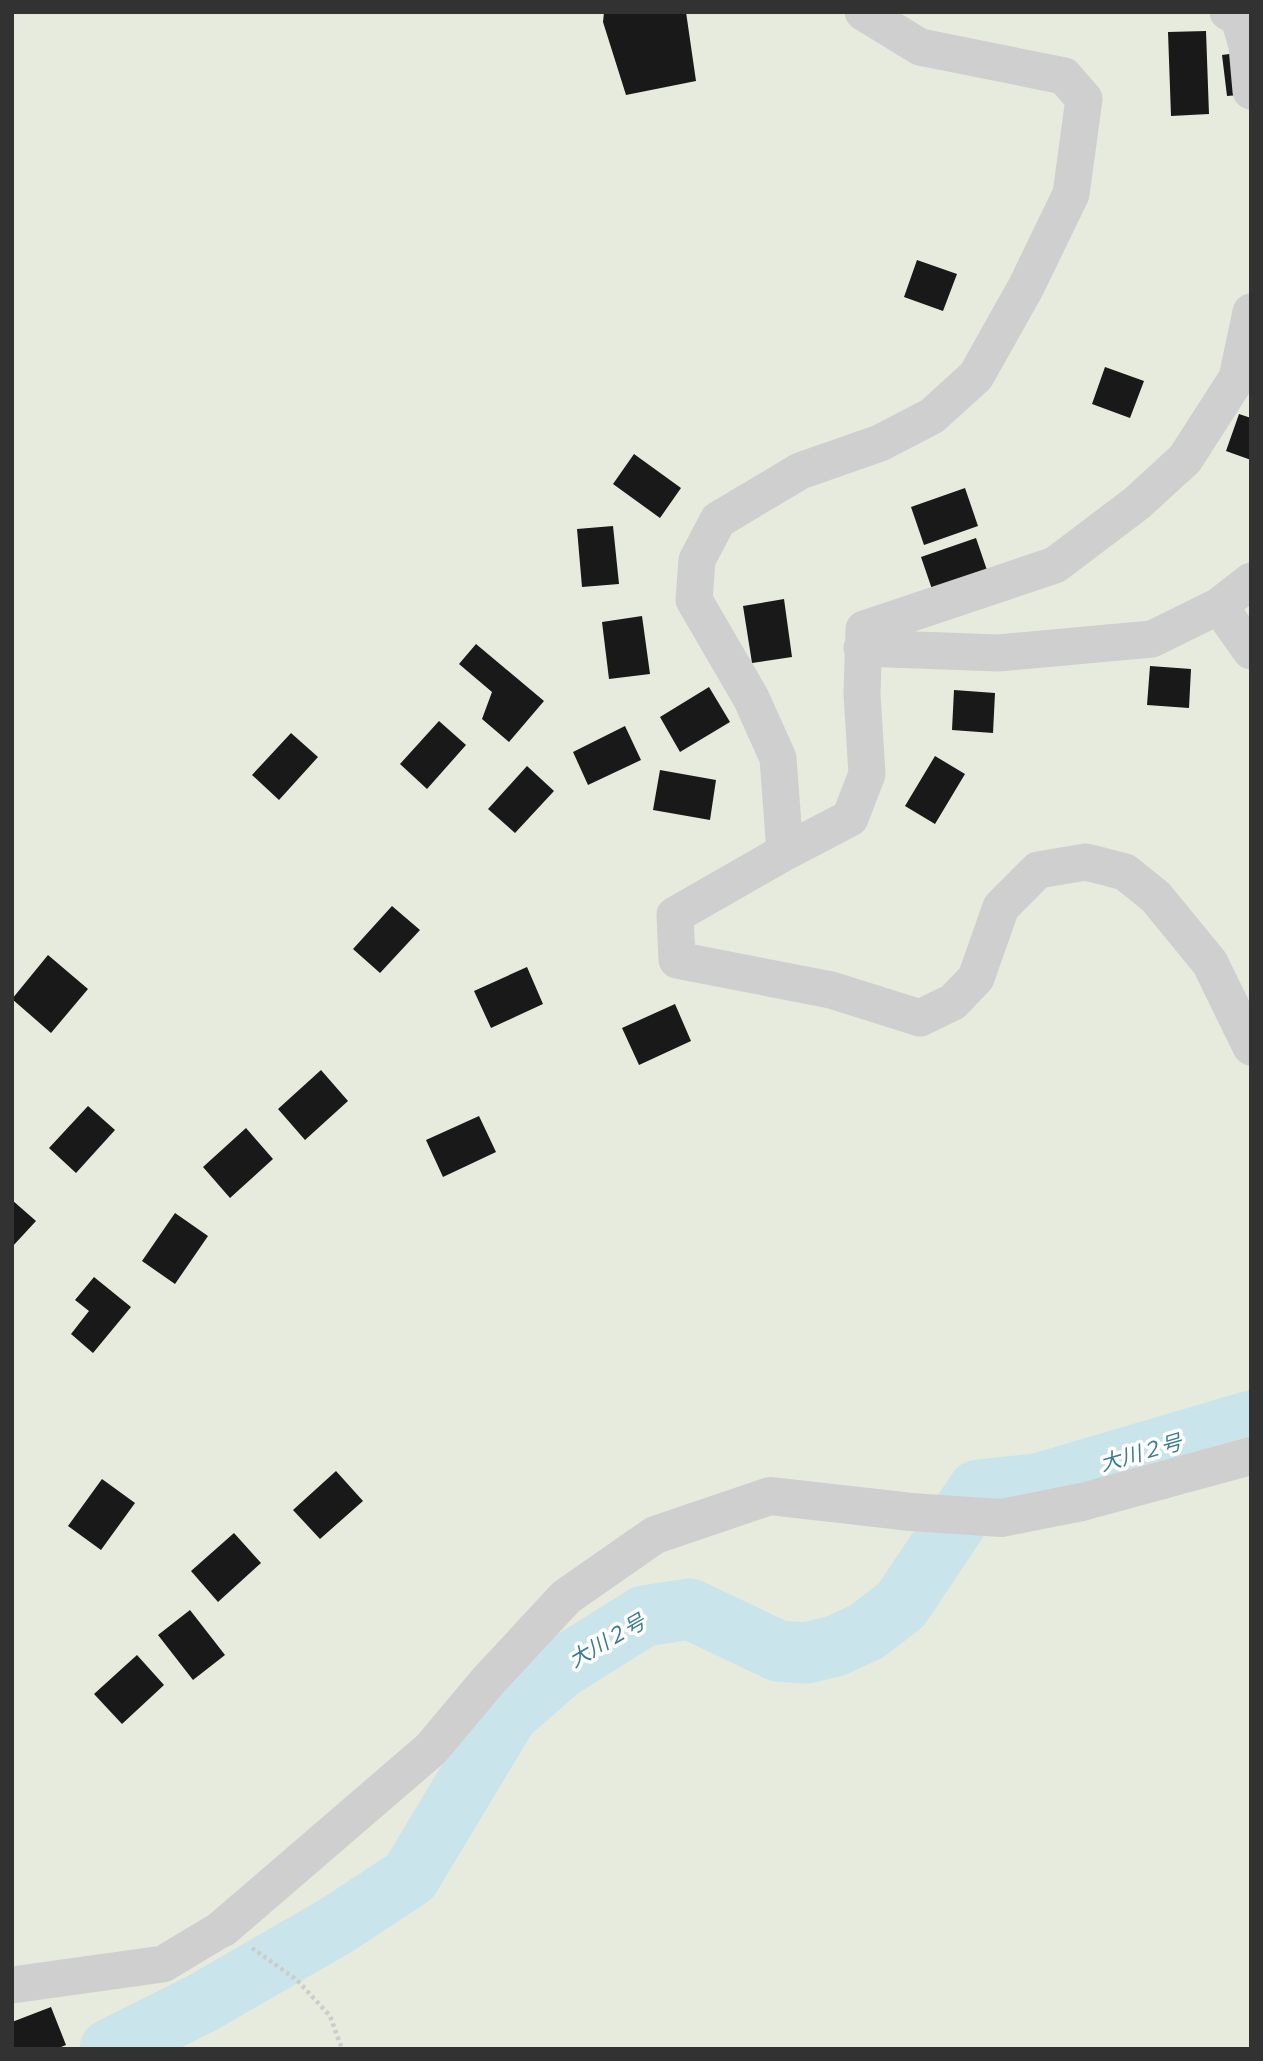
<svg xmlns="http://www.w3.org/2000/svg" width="1263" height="2061" viewBox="0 0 1263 2061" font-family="Poppins,'Noto Sans JP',sans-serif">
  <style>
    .green { fill: #e7ebdd }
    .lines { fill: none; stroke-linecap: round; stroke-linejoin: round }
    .river { stroke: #cae4eb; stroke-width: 61 }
    .building { fill: #191919 }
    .path { stroke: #ccc; stroke-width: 4.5; stroke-dasharray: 3.5 3.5; stroke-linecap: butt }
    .minor { stroke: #cfcfcf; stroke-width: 37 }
    .tertiary { stroke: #cfcfcf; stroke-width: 38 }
    .labels { text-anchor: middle; stroke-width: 7; stroke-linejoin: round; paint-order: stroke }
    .water-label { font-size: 21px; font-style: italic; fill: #3c7c8f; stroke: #fff }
  </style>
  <rect width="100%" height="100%" fill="#fff"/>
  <path class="green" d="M12,12H1251V2049H12Z"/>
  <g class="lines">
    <path class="river" d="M110,2049L202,2003L337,1925L410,1877L508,1714L561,1668L644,1616L690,1609L778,1651L806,1653L835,1646L866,1632L901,1605L978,1490L1037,1484L1251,1421"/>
  </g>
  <path class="building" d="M604,12H686L696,81L626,95L603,22Z
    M1206,31L1209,114L1171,116L1168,32Z
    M1251,51V94L1227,96L1222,55Z
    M917,260L957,274L943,311L904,297Z
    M1105,367L1144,381L1130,418L1092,404Z
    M1239,414L1251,418V460L1226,451Z
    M634,454L681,488L660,518L613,484Z
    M965,488L978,526L924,545L911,507Z
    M613,526L619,584L582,587L577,529Z
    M976,538L989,576L934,595L921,557Z
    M784,599L792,657L752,663L743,606Z
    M642,616L650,674L609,679L602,622Z
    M476,644L544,701L509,742L482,719L492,692L459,664Z
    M1150,666L1191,669L1189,708L1147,705Z
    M709,687L730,722L680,752L660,717Z
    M954,690L995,693L993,733L952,730Z
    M439,721L466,745L427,789L400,764Z
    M625,726L641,760L588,785L573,752Z
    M291,733L318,757L279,800L252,775Z
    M935,756L965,774L935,824L905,806Z
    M527,766L554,791L515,833L488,809Z
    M660,770L716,780L710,820L653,810Z
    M392,906L420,930L380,973L353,949Z
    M48,955L88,989L51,1033L12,999Z
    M527,967L543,1004L491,1028L474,991Z
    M675,1004L691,1041L639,1065L622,1028Z
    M321,1070L348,1101L305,1140L278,1109Z
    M88,1106L115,1130L76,1173L49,1148Z
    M479,1116L496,1152L443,1177L426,1140Z
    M246,1128L273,1159L230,1198L203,1167Z
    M12,1200L36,1221L12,1247Z
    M175,1213L208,1236L175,1284L142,1261Z
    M94,1277L131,1307L93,1353L71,1334L89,1311L75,1300Z
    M336,1471L363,1501L320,1539L293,1510Z
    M102,1479L135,1503L101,1550L68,1526Z
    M234,1533L261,1563L218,1602L191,1571Z
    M190,1610L225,1655L193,1680L158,1635Z
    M137,1655L164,1685L122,1724L94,1694Z
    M51,2007L66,2045L56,2049H12V2022Z"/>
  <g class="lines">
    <path class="path" d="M252,1948L297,1980L330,2016L342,2049"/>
    <path class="minor" d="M1228,12L1239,18L1247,46L1251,91
      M1251,312L1237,378L1185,459L1137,503L1055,565L864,629L862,694L867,774L850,818L785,852L675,915L677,960L831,990L920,1018L953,1002L976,978L1001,907L1038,870L1086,862L1125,872L1156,897L1210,963L1251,1047
      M1219,606L1251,651
      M862,648L998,653L1152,639L1219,606L1251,581
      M785,852L778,758L751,698L694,600L697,560L718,520L800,471L880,443L932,416L976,376L1026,287L1071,194L1084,99L1064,76L920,47L863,12
      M12,1985L163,1964L223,1928"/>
    <path class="tertiary" d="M223,1928L431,1749L488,1681L566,1597L655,1535L770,1496L911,1512L1001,1518L1082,1502L1251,1456"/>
  </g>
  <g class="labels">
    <g class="water-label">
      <text transform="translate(1141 1453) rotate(-16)" y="7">大川２号</text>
      <text transform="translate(607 1641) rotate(-30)" y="7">大川２号</text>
    </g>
  </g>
  <rect width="1263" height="2061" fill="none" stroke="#323232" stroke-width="28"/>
</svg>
